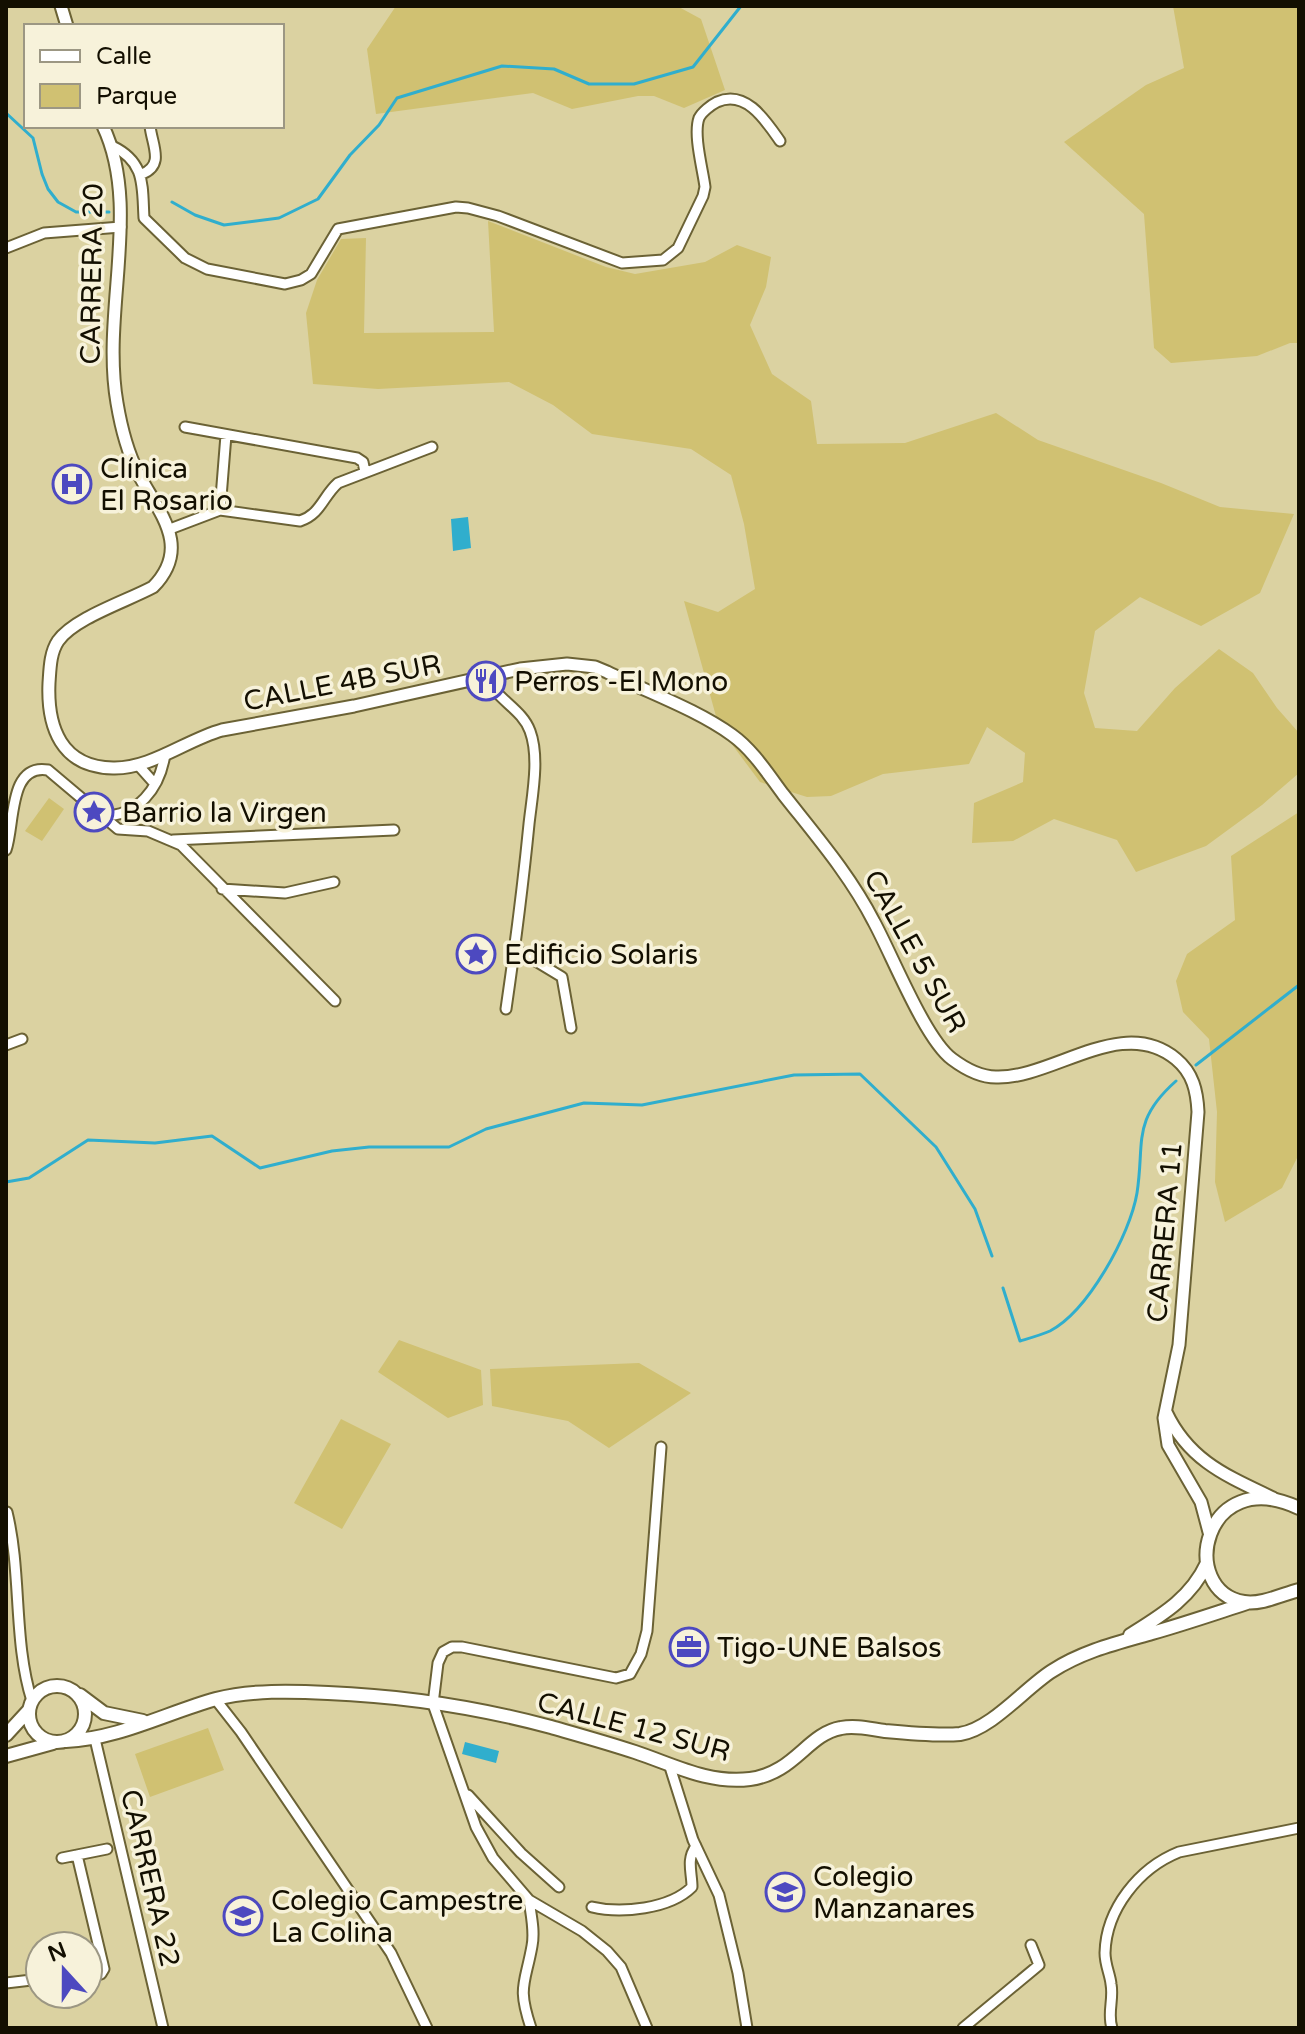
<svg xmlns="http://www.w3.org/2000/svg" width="1305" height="2034" viewBox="0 0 1305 2034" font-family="'Varela Round',sans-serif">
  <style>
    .green { fill: #d0c172 }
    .water { fill: #30aecd }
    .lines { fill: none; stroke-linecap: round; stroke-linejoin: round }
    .stream { stroke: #30aecd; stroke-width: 3 }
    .minor-casing { stroke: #6b6235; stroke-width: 13 }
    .tertiary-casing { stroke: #6b6235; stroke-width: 15 }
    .secondary-casing { stroke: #6b6235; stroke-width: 16 }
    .minor { stroke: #fff; stroke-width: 9 }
    .tertiary { stroke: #fff; stroke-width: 11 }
    .secondary { stroke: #fff; stroke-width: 12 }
    .labels { text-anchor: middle; stroke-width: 7; stroke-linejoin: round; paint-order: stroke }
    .street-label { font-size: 28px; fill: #130f01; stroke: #f7f2da }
    .poi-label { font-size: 28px; fill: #130f01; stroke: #f7f2da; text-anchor: start }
  </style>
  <rect width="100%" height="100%" fill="#dbd2a1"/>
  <path class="green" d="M396,6H677L701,19L725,90L684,108L654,96H638L572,109L533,93L376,114L367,49Z
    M1173,6H1299V343H1290L1257,356L1171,363L1154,348L1144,214L1064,142L1146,85L1184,68Z
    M488,221L606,267L635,274L705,262L737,245L771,257L766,287L750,325L772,374L811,401L817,444L905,443L996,413L1038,440L1161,483L1220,507L1294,514L1260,593L1201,626L1140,597L1095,631L1084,693L1095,728L1137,731L1175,688L1219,649L1253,673L1277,708L1299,733V773L1262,805L1206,846L1136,872L1117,840L1054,819L1013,841L972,843L974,803L1023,782L1025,753L987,727L969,764L883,774L831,796L807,797L760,782L719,727L684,601L718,612L755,589L744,524L731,475L691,449L592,434L553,405L509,382L378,389L313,384L306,313L317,280L341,239L366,238L364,333L494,332Z
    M49,798L64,809L42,841L25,831Z
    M1299,812V1154L1282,1188L1225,1222L1215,1182L1217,1112L1209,1039L1183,1012L1176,981L1187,954L1235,920L1231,856Z
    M399,1340L481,1370L483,1405L448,1418L378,1372Z
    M639,1363L691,1393L609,1448L568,1421L492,1406L490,1369Z
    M341,1419L391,1444L342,1529L294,1503Z
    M208,1728L224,1770L150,1797L135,1754Z"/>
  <path class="water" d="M468,517L471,548L453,551L451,519Z
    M465,1742L499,1751L496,1763L462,1754Z"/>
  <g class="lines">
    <path class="stream" d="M6,113L33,138L42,174L48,189L58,202L76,212H109
      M172,202L195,215L224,225L279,218L318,199L350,155L379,125L397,98L502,66L554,69L589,84H634L693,67L741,6
      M1196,1065L1299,985
      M6,1182L29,1178L88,1140L155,1143L212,1136L260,1168L332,1151L369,1147H449L486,1129L584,1103L642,1105L794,1075L860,1074L936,1147L975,1209L992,1256
      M1003,1288L1020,1341C1030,1338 1041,1335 1050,1331C1088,1311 1130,1235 1137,1193C1145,1142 1131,1121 1176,1081"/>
    <g class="minor-casing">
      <path id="minor" d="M112,146C146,162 142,186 144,218L185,258L207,269L285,284L301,280L311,274L338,229L456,207L468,208L498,216L622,263L663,260L678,248L703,196L705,187C703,170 693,135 699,118C702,112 711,105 717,102C746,89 766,121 780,141
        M142,174C165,165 152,145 150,126
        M6,248L44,233L121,227
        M185,427L357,458L363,462L365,472
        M220,510L226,435
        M170,529L220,510L300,521C321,514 323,496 338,483L432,447
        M488,679C497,700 522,709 530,731C540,758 532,796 529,824C523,885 515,947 506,1009
        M138,765L155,784
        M101,816C138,817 160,788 165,754
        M173,840L394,830
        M6,850C15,825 8,763 48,770L118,829L148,831L181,845L335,1001
        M222,889L285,893L334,882
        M514,948L562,977L571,1028
        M6,1045L22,1039
        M7,1512C22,1574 13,1641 32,1701
        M216,1700L241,1732L391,1953L427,2028
        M95,1739L163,2028
        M670,1767L693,1840L719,1895L738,1973L747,2028
        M468,1795L521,1853L559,1887
        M77,1855L104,1969L101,1974L88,1977
        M62,1858L107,1849
        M529,1900C531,1915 535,1931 532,1946C525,1985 517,1986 531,2028
        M592,1907C621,1914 670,1909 692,1887C692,1872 686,1860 696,1846
        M6,1983L40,1979
        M647,2028L621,1967L607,1951L582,1931L529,1900L493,1858L476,1827L433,1704L438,1663L443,1652L452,1647H462L616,1678L630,1674L641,1654L647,1631L661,1447
        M963,2028L1039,1965L1031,1945
        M1112,2028C1107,2013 1114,2000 1111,1984C1110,1974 1105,1965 1105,1953C1106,1909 1139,1868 1179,1852L1299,1828"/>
    </g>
    <g class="tertiary-casing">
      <path id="tertiary" d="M61,6L67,26
        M103,126C142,208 101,312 117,403C121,427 127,451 138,473C158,512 193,546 153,587C127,601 74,618 58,641C50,653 50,669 49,683C47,727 61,767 113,768C151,769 186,740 222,730L354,706L520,669L567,664L595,667L607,672C647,692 696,709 732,735C753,750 768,774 783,794C816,836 850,875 874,922C892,955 925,1039 952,1059C964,1068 980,1077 996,1077C1053,1079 1122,1014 1176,1059C1193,1073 1197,1091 1198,1112L1179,1345L1164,1418L1168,1445L1201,1502L1209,1532
        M1166,1412C1189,1461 1227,1476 1273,1498"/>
    </g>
    <g class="secondary-casing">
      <path id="secondary" d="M1299,1508C1203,1463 1177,1591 1244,1602C1261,1605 1283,1594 1299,1590
        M1130,1635C1162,1615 1191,1598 1207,1563
        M29 1714a28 28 0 1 1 56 0a28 28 0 1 1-56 0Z
        M80,1695L104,1713L143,1721
        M6,1735L29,1710
        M66,1741C118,1739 166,1713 216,1699C251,1690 292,1691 328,1693C402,1696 480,1708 551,1727C579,1735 608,1743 635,1752C674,1765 708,1784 750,1779C795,1773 807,1734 841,1728C856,1725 870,1729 885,1731C906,1733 939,1736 960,1734C992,1729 1025,1688 1052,1671C1083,1651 1117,1643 1152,1633C1184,1624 1216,1613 1247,1603
        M6,1756L53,1743"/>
    </g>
    <use href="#minor" class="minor"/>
    <use href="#tertiary" class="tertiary"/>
    <use href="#secondary" class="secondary"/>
  </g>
  <defs>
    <g id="hospital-ring" transform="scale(2)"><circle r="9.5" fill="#f7f2da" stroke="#4d49c0" stroke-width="1.5"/><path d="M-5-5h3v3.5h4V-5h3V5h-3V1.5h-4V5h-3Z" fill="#4d49c0"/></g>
    <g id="restaurant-ring" transform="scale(2)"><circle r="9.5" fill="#f7f2da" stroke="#4d49c0" stroke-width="1.5"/><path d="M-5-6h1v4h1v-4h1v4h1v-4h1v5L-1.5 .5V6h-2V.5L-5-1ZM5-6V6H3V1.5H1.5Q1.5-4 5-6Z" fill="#4d49c0"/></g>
    <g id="sight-ring" transform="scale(2)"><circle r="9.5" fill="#f7f2da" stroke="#4d49c0" stroke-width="1.5"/><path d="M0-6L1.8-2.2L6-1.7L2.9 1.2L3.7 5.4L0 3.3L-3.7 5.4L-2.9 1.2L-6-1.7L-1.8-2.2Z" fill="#4d49c0"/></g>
    <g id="office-ring" transform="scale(2)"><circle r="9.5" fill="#f7f2da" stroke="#4d49c0" stroke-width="1.5"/><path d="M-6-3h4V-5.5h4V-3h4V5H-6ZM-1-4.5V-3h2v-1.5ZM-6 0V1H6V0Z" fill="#4d49c0"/></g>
    <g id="school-ring" transform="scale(2)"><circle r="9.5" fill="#f7f2da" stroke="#4d49c0" stroke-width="1.5"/><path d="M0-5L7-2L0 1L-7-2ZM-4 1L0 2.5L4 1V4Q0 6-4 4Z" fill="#4d49c0"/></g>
  </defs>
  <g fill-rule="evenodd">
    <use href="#hospital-ring" x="72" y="484"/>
    <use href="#restaurant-ring" x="486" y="681"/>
    <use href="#sight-ring" x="94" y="812"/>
    <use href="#sight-ring" x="476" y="954"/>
    <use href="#office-ring" x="689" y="1647"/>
    <use href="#school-ring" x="785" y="1892"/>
    <use href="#school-ring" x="243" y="1916"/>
  </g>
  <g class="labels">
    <g class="street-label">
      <text transform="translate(91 274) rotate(-89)" y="10">CARRERA 20</text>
      <text transform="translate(342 682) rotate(-11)" y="10">CALLE 4B SUR</text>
      <text transform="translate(916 951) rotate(61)" y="10">CALLE 5 SUR</text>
      <text transform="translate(1164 1232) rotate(-85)" y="10">CARRERA 11</text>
      <text transform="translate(634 1726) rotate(15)" y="10">CALLE 12 SUR</text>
      <text transform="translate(151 1878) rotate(77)" y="10">CARRERA 22</text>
    </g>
    <g class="poi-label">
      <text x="100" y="478">Clínica<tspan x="100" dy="32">El Rosario</tspan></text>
      <text x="514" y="691">Perros -El Mono</text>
      <text x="122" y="822">Barrio la Virgen</text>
      <text x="504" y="964">Edificio Solaris</text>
      <text x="717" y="1657">Tigo-UNE Balsos</text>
      <text x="813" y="1886">Colegio<tspan x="813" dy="32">Manzanares</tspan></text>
      <text x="271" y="1910">Colegio Campestre<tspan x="271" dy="32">La Colina</tspan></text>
    </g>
  </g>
  <rect width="1305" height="2034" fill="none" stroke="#130f01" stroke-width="16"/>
  <rect x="24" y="24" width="260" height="104" fill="#f7f2da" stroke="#9c9783" stroke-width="2"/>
  <rect x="40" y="50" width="40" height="12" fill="#ffffff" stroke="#9c9783" stroke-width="2"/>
  <text x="96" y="64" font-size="24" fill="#130f01">Calle</text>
  <rect x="40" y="84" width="40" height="24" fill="#d0c172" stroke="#9c9783" stroke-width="2"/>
  <text x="96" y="104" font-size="24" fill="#130f01">Parque</text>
  <g transform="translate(64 1970) rotate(339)"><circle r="38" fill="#f7f2da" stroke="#9c9783" stroke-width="2"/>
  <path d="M0-6L14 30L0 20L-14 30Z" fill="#4d49c0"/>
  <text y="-12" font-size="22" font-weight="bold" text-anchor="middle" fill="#130f01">N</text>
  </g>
</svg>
